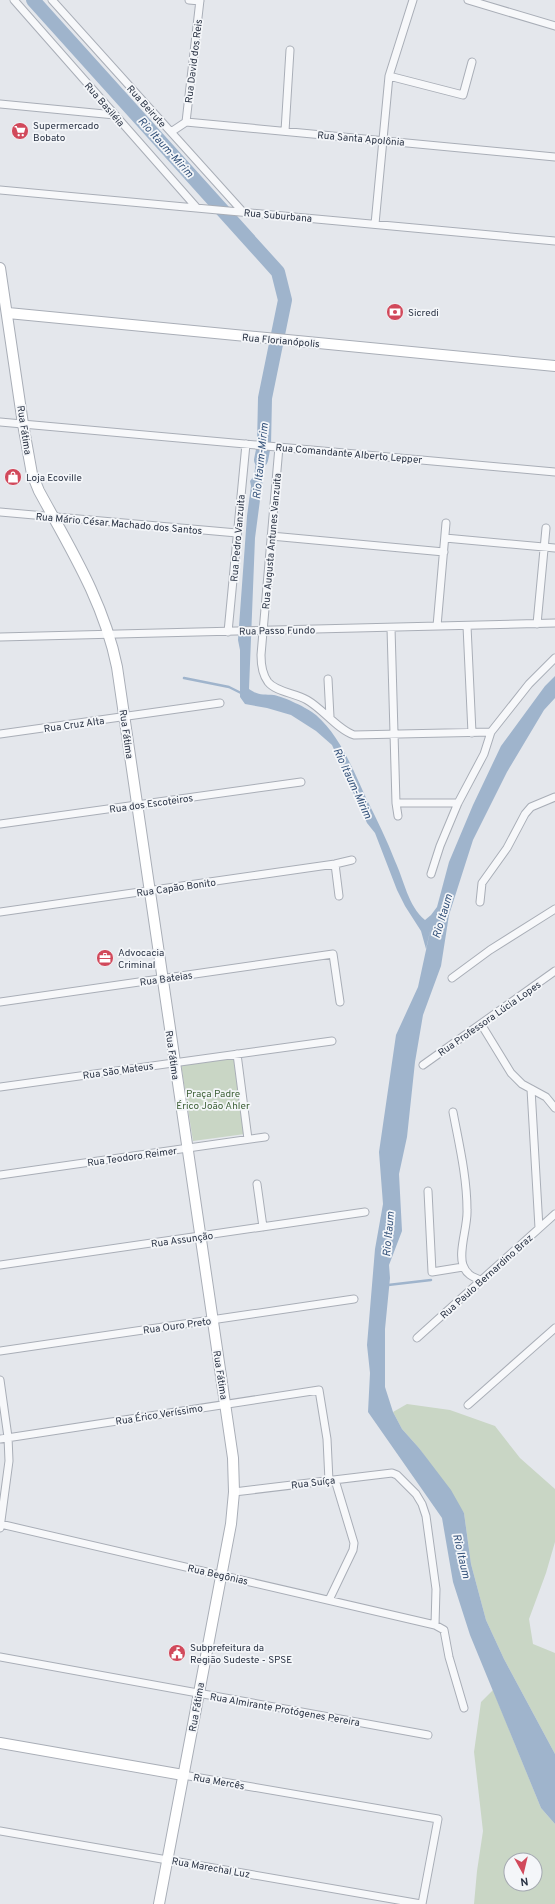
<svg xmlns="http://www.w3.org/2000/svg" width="555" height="1904" viewBox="0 0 555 1904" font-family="Overpass,sans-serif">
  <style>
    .green { fill: #c9d6c5; fill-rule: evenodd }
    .water { fill: #9fb4cc }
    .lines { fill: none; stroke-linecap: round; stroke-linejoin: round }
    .stream { stroke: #9fb4cc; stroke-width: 2.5 }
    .river { stroke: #9fb4cc; stroke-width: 14 }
    .minor-casing { stroke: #a9aeb7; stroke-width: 9 }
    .secondary-casing { stroke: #a9aeb7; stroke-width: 12 }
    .minor { stroke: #f7f8fa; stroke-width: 7 }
    .secondary { stroke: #fff; stroke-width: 10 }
    .labels { text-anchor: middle; stroke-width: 3.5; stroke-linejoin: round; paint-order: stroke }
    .street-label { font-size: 10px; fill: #2b3445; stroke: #f4f6f9 }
    .poi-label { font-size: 10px; fill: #2b3445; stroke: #f4f6f9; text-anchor: start }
    .park-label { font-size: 10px; fill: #3f6138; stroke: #f4f6f9 }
    .water-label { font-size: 11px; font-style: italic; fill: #34527a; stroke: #f4f6f9 }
  </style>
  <rect width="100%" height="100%" fill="#e4e7ec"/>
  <path class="green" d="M234,1056L245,1134L193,1141L181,1064Z
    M407,1404L450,1410L495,1426L520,1458L555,1489V1542L546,1573L529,1619L533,1644L555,1653V1754L504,1659L486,1620L471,1564L464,1513L419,1448L402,1429L393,1412Z
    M493,1690L541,1808L555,1824V1904H474L477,1871L483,1831L474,1752L481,1702ZM511,1860H535V1884H511Z"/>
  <path class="water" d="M258,446L267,447L255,538L249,689C259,696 263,694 274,695C284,697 308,708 316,715C341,737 353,770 367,800C377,820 387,840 395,861C404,880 408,906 425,920L431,915L437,907L449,862L473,805L501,746L545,686L555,676V698L544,710L507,772L473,840L449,915L441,966L423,1015L415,1062L407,1137L399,1174L402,1231L389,1265L390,1278L385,1329V1387L393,1412L402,1429L419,1448L451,1490L464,1513L471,1564L486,1620L504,1659L555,1754V1824L541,1808L470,1635L453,1582L442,1518L368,1412L370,1373L367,1345L375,1249L383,1204L379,1152L396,1035L418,987L431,927L426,949L421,931L405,906L397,890L375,833L367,823L332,745L316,731L291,715L267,708L245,704L240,697V650L238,640L247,516L251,486L250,481L254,476Z"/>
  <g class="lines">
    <path class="stream" d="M184,678L229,687L241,693
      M388,1285L431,1280"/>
    <path class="river" d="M33,0L278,272L285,300L265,398L264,445L261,460"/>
    <g class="minor-casing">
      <path id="minor" d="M14,0L197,208
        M52,0L243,212
        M189,0L200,1
        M468,0L555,26
        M389,76L463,95L472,62
        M0,104L115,115
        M186,122L200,0
        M285,131L290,50
        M171,132L186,122L555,157
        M0,190L555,241
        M375,224L389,76L413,0
        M0,422L555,472
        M279,447L261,655C261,664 262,674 268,682C276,692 295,693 307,700C323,709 338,730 354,735L491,732
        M0,512L237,533
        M271,536L444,552
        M445,538L555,548
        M537,624L546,528
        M437,626L446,523
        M467,626L472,733
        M391,628L396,803L398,816
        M228,632L246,444
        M0,637L555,623
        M328,679L330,717
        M0,734L220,703
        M396,803H458
        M0,824L301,782
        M335,864L339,896
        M431,874L440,846L458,803L484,754L491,732L529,684L555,658
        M480,902L482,883L507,848L525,814L531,807L555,797
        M0,912L335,864L352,860
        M452,978L490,950L555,909
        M0,1002L333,954L340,1002
        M481,1024L511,1073L522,1084L546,1097L555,1108
        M237,1054L248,1139
        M423,1065L555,971
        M0,1087L332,1041
        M531,1089L539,1228
        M453,1112C459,1144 467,1177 467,1210C468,1226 458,1251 463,1265C466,1274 472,1277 481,1280
        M0,1175L265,1137
        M257,1184L263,1227
        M428,1191L432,1272L463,1267
        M0,1265L365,1212
        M417,1338L555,1214
        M0,1351L354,1299
        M0,1380L8,1437L9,1461L0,1528
        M468,1405L555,1328
        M0,1439L319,1390L327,1439L329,1481
        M234,1492L392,1473L397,1475L416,1494L422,1504L426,1516L436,1589L435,1625L444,1630L449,1657L464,1708
        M0,1524L435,1625
        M329,1600L353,1550L354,1543L335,1480
        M0,1657L428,1735
        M183,1775L438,1819L422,1904
        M0,1831L421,1904"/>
    </g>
    <g class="secondary-casing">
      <path id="secondary" d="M0,268L23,424L32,474L39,491C70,548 104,602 117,667L233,1458L234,1492L231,1524L159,1904
        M8,313L555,366
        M0,1743L183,1775"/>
    </g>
    <use href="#minor" class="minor"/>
    <use href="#secondary" class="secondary"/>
  </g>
  <defs>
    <g id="supermarket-disc" transform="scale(0.9)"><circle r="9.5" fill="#d1495b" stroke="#f4f6f9"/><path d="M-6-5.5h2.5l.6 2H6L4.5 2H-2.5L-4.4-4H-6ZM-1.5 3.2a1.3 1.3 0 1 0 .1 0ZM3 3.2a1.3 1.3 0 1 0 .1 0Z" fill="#fff"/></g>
    <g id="bank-disc" transform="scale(0.9)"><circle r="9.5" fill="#d1495b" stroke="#f4f6f9"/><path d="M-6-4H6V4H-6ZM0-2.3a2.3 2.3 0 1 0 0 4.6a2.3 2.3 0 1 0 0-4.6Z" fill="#fff"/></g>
    <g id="shop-disc" transform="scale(0.9)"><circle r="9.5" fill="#d1495b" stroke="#f4f6f9"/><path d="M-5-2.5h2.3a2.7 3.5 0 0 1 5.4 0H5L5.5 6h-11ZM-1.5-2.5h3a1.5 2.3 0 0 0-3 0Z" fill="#fff"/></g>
    <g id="office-disc" transform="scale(0.9)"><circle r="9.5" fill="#d1495b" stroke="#f4f6f9"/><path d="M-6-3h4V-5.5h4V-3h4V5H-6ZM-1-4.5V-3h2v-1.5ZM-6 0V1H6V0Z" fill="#fff"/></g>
    <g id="civic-disc" transform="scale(0.9)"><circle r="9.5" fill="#d1495b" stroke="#f4f6f9"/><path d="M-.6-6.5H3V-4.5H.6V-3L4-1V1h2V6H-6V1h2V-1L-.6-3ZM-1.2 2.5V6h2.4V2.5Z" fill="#fff"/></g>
  </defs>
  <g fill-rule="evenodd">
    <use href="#supermarket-disc" x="20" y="131"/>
    <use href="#bank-disc" x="395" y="312"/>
    <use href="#shop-disc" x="13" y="477"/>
    <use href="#office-disc" x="105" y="958"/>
    <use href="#civic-disc" x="177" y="1653"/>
  </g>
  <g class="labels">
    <g class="street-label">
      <text transform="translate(193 61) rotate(-83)" y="4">Rua David dos Reis</text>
      <text transform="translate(105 104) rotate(49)" y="4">Rua Basiléia</text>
      <text transform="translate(147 106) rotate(48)" y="4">Rua Beirute</text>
      <text transform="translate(361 138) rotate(5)" y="4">Rua Santa Apolônia</text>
      <text transform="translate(278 215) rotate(5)" y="4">Rua Suburbana</text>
      <text transform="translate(281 340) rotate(5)" y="4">Rua Florianópolis</text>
      <text transform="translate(25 430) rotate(81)" y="4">Rua Fátima</text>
      <text transform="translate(349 453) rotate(5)" y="4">Rua Comandante Alberto Lepper</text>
      <text transform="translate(119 523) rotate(5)" y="4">Rua Mário César Machado dos Santos</text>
      <text transform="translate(237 538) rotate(-85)" y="4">Rua Pedro Vanzuita</text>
      <text transform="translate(271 541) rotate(-85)" y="4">Rua Augusta Antunes Vanzuita</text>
      <text transform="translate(277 630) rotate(-1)" y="4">Rua Passo Fundo</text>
      <text transform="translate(74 724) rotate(-8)" y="4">Rua Cruz Alta</text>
      <text transform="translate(127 734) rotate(82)" y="4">Rua Fátima</text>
      <text transform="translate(151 803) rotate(-8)" y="4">Rua dos Escoteiros</text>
      <text transform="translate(176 887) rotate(-8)" y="4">Rua Capão Bonito</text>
      <text transform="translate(166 978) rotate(-8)" y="4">Rua Bateias</text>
      <text transform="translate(489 1018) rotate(-35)" y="4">Rua Professora Lúcia Lopes</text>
      <text transform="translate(173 1055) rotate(82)" y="4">Rua Fátima</text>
      <text transform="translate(118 1070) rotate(-8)" y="4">Rua São Mateus</text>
      <text transform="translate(132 1156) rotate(-8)" y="4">Rua Teodoro Reimer</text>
      <text transform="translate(182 1239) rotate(-8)" y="4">Rua Assunção</text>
      <text transform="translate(486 1276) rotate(-42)" y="4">Rua Paulo Bernardino Braz</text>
      <text transform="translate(177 1325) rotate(-8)" y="4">Rua Ouro Preto</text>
      <text transform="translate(221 1375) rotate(81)" y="4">Rua Fátima</text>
      <text transform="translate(159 1414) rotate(-9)" y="4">Rua Érico Veríssimo</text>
      <text transform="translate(313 1482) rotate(-7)" y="4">Rua Suíça</text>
      <text transform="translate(218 1574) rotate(13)" y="4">Rua Begônias</text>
      <text transform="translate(196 1707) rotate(-80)" y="4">Rua Fátima</text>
      <text transform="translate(285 1709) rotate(10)" y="4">Rua Almirante Protógenes Pereira</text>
      <text transform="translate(219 1781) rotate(10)" y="4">Rua Mercês</text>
      <text transform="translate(211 1867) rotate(10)" y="4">Rua Marechal Luz</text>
    </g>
    <g class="poi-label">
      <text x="33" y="129">Supermercado<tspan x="33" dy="12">Bobato</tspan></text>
      <text x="408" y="316">Sicredi</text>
      <text x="26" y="481">Loja Ecoville</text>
      <text x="118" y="956">Advocacia<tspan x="118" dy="12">Criminal</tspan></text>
      <text x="190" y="1651">Subprefeitura da<tspan x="190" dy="12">Região Sudeste - SPSE</tspan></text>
    </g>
    <g class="park-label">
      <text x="213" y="1097">Praça Padre<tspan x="213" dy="12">Érico João Ahler</tspan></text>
    </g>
    <g class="water-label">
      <text transform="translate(166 147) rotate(48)" y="4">Rio Itaum-Mirim</text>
      <text transform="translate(260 461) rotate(-84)" y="4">Rio Itaum-Mirim</text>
      <text transform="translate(353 783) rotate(65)" y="4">Rio Itaum-Mirim</text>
      <text transform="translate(442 916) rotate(-73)" y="4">Rio Itaum</text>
      <text transform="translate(388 1234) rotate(-85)" y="4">Rio Itaum</text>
      <text transform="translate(462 1556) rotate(77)" y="4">Rio Itaum</text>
    </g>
  </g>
  <g transform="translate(523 1872) rotate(172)"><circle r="19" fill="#f4f6f9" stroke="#a4a8b1"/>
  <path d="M0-3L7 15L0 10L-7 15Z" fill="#d1495b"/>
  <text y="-6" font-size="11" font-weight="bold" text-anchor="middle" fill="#2b3445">N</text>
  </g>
</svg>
